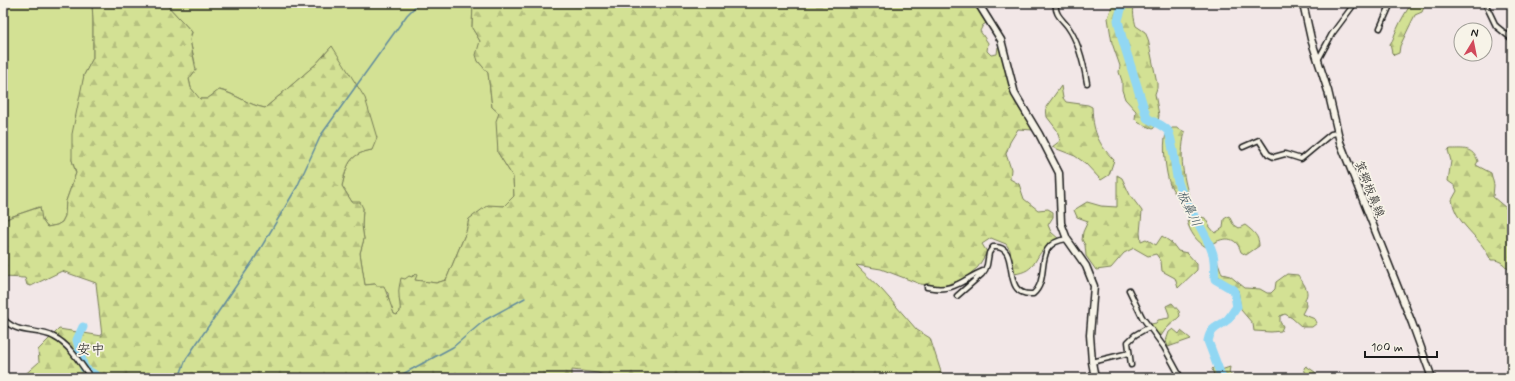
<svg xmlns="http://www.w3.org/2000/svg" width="1515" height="381" viewBox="0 0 1515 381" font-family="Mynerve,'Klee One',sans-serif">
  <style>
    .grass { fill: #d3e194; stroke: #787e58 }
    .forest { fill: url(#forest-firs); stroke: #787e58 }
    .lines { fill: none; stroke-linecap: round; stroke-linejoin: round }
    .stream { stroke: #628c9d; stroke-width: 1.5 }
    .river { stroke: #91d7f3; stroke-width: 9 }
    .street-casing { stroke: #1c1c1c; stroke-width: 7 }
    .secondary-casing { stroke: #1c1c1c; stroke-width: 9 }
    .street { stroke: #f7f3e8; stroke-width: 4 }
    .secondary { stroke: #f7f3e8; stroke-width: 6 }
    .labels { text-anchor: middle; stroke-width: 3.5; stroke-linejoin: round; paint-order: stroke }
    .street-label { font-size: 12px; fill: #1c1c1c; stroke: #f7f3e8 }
    .water-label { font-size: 13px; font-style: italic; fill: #3f545c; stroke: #f7f3e8 }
    .quarter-label { font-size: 14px; fill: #1c1c1c; stroke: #f7f3e8 }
  </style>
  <defs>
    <pattern id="forest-firs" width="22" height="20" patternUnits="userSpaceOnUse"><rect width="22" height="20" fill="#d3e194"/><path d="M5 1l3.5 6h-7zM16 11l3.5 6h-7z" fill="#b5c07f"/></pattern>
  </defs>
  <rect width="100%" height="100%" fill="#f2e7e7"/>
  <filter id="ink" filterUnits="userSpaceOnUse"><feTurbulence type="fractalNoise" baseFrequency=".025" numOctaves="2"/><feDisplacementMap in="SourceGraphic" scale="8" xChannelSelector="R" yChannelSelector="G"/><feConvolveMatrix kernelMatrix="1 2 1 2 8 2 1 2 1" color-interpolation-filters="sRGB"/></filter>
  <g filter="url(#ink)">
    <path class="grass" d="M3,3H92L93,20V58L84,75L72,160L76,173L66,201L65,216L62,222L57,225L47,227L42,220L39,207L13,216L3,221Z
      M165,3H473L472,28L480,41L478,61L488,73L492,107L499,113L498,153L513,177L514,196L504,206H488L469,219L466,232L446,280L436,283L414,280L415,279L413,275L399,298L401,304L400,312L397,315L394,314L389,301L388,293L375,284L365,285L360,253L364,239L362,226L363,208L352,202L342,186C347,166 348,154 372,150L332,46L316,64L265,108C248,105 236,94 220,90L207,99H199L191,88L189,79L195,63L190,40L192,32Z"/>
    <path class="forest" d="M92,3H165L192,32L190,40L196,70L189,79L191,88L200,99H207L219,90C236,94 248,105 265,108L316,64L332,46L365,98L377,138L372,150C348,154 347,166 342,186L352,202H360L363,208L362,226L364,239L360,253L365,285L375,284L378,286H384L394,314L397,315L400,312C401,306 399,302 399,295C398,290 400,284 401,278L405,279L409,276L412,277L415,274L417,275L415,280L436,283L446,280L466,232L469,219L488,205L504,206L514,196L513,177L498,153L496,121L499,113L492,107L488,73L478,61L476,55L480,41L472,28L473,3H976L988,22L983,25L980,31L988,43L987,51L991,55L997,54L998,47L1001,45L1015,102L1033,130L1018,129L1010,142L1006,154L1011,169L1010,179L1019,184L1024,199L1038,210L1048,209L1053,212V217L1048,225L1051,232L1059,239C1055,241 1050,243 1047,246C1033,257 1038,271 1014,274L1010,250L1006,244L991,238L982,244L987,252L978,267L964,279L943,286L920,284L881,269L856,265L882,290L917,330L930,338L943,378H611L598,373L572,370V378H21L39,362L38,350L59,329L102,336L96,283L62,271L31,286L27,285L25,278L3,277V221L13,216L40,207L42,220L47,227L57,225L62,222L65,216L66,201L76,173L72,160V134L84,75L93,58V20Z
      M1113,3H1135C1132,10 1134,19 1136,26L1145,32L1148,39L1157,83V88L1155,94L1159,115L1158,122L1153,129L1139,123L1135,119L1136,111L1125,99L1122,90V81L1119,72L1120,66L1112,43L1108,18Z
      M1412,3H1431L1424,7L1422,12L1415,15L1412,21L1400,46L1399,53L1394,55L1392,53L1390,44C1394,39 1394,35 1397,29C1401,20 1406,11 1412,3Z
      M1061,86L1063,98L1066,102L1088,105L1092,107C1093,130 1097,143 1114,160L1109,175L1101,180L1085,163L1075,156L1052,147L1060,141L1057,130L1047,117L1046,107Z
      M1172,128H1177L1185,132C1178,161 1185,183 1193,210L1185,212C1181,202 1175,194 1170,185C1166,174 1162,145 1166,134C1167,132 1170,130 1172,128Z
      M1451,149C1464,149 1472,147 1478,161L1476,165L1491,173L1494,185L1493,197L1512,213V273C1506,267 1501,259 1491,260C1488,255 1485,249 1481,244C1470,230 1455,219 1452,200L1457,191L1455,186L1448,181L1451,161L1448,150Z
      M1117,175L1122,178L1130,195L1142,211L1140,233L1141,241L1146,239L1156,245L1162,236L1172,243L1178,251L1187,253L1197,264V270L1178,288L1175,278L1162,271L1161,261L1156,254L1148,256L1134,248L1124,253L1111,268L1096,270L1086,256L1085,245L1082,240L1083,232L1088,221L1077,217L1074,210L1087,202L1101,206L1117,207Z
      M1229,216L1233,224L1239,228L1245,225C1254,232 1259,236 1259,246L1246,255L1241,252C1235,232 1219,239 1206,247C1196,241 1190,232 1187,221L1201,217L1205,218L1210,227L1215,233L1223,228L1224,219Z
      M1214,251L1222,274L1230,276L1245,288L1260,289L1267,293H1271L1275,289L1276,282L1287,274L1298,275C1302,282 1311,291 1305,299L1306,306L1302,314L1315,319L1317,323L1312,327H1302L1292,318L1285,314L1280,316V322L1283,326L1281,331L1271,332L1254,331L1253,324L1241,310L1238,289C1218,276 1214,278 1211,252Z
      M1172,303L1179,311L1180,316L1165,330L1161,336L1158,335L1151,324L1156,323L1158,320L1169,318V314L1166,306Z
      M1173,329L1179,334L1181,331L1191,339L1168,347L1166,341L1169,332Z
      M1215,366L1218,371L1230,367L1229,373L1235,378H1215L1212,369Z
      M1306,366L1315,372L1319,378H1307L1304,368Z"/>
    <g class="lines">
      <path class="stream" d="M179,378L186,359L253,261L297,187L321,135L407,15L419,3
        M398,378L401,375L453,347L485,320L525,298"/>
      <path class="river" d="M1123,3L1118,20L1122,38L1147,118C1153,122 1164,125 1168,131C1173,138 1175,171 1178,182C1185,208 1205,228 1213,254C1215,262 1214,271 1215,279L1234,290L1237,307C1233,311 1231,317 1227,320C1218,328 1211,326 1208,341L1222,378
        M83,327L77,340L84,368L100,378"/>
      <g class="street-casing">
        <path id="street" d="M1056,3C1054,14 1062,19 1068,27C1078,41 1084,65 1087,83
          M1485,3L1496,26L1512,39
          M1380,28L1391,3
          M1318,60L1332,34L1355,3
          M1243,147L1259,140L1268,154L1274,157L1285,154L1301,159L1331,134L1337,133
          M927,287C956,293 962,279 985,270L987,265L989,253L993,247C1023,244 998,297 1033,294C1052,278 1031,243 1067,239
          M1129,290L1142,317L1164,347L1181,378
          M957,296L982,274L985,270
          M3,318C16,335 37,328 54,337C70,345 80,363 91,378
          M1092,362L1129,353
          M1131,365L1128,342L1135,335L1149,327"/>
      </g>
      <g class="secondary-casing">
        <path id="secondary" d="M978,3L1001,40L1015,94L1039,134L1059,173L1061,223L1067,239L1086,266L1094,286L1090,335L1092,362L1095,378
          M1303,3L1311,39L1328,91L1340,142L1412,323L1432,378"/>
      </g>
      <use href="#street" class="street"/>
      <use href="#secondary" class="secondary"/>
    </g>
  </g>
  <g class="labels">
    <g class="street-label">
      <text transform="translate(1370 189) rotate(68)" y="4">箕郷板鼻線</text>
    </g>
    <g class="water-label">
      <text transform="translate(1190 208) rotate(64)" y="5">板鼻川</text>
    </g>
    <g class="quarter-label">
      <text x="91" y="354">安中</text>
    </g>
  </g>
  <rect width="1515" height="381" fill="none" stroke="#f7f3e8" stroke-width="16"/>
  <rect x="8" y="8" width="1499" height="365" fill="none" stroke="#1c1c1c" stroke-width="1.5" filter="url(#ink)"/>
  <g transform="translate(1473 42) rotate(10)"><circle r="19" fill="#f7f3e8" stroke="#9f9d96"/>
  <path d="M0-3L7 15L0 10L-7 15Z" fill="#d1495b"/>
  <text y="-6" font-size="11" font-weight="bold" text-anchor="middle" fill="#1c1c1c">N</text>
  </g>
  <path d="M1365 351v6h72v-6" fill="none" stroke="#1c1c1c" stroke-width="2"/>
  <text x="1371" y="351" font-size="12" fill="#1c1c1c" stroke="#f7f3e8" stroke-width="3" paint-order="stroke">100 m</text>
</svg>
